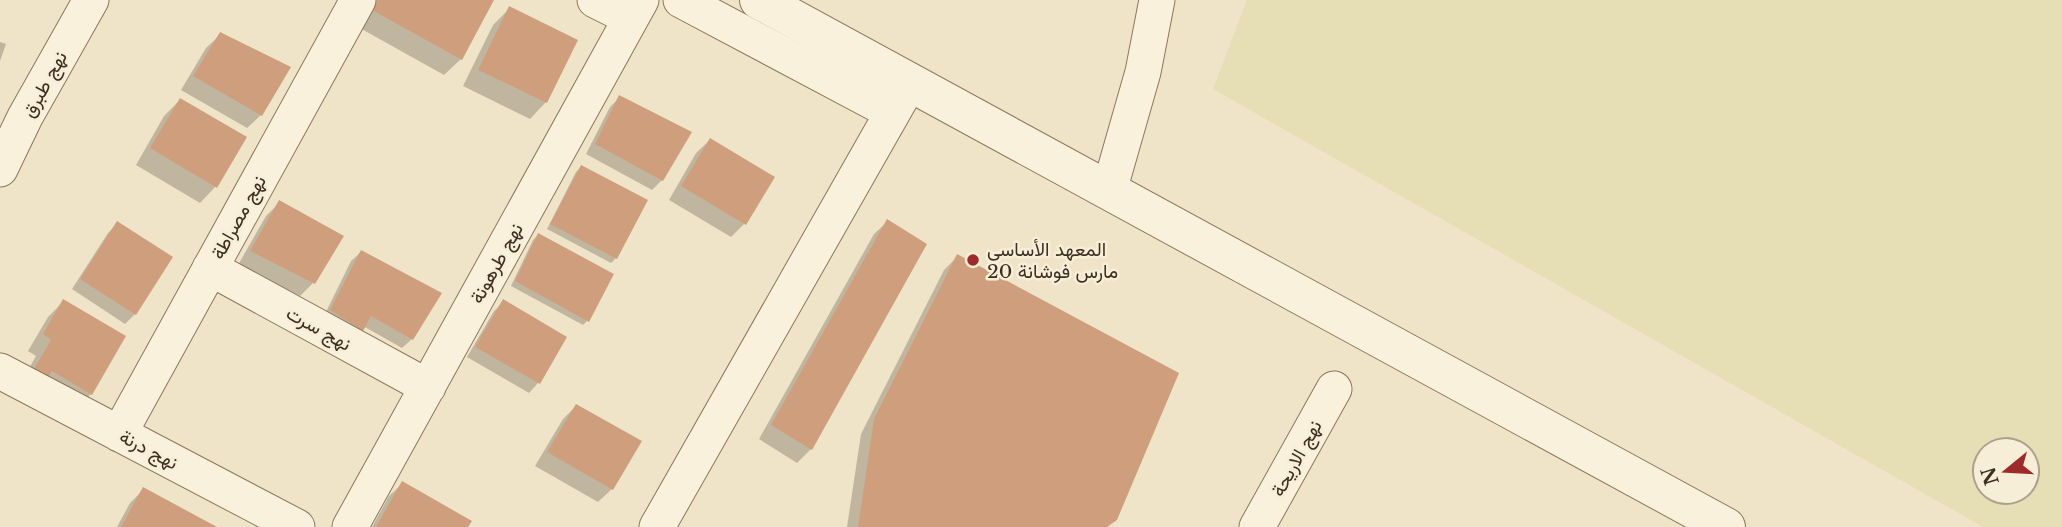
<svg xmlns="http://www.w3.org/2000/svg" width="2062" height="527" viewBox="0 0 2062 527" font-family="'Libre Baskerville',Vazirmatn,serif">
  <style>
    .farmland { fill: #e6deb5; fill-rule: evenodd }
    .shadow { fill: #0003 }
    .building { fill: #cf9f7d }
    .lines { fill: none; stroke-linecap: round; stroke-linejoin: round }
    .minor-casing { stroke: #8d765c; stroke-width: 37 }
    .tertiary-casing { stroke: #8d765c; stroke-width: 40 }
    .minor { stroke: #faf1dc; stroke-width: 35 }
    .tertiary { stroke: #faf1dc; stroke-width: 38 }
    .poi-dot { fill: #9e2a2b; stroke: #f7eed8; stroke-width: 2.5 }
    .labels { text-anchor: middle; stroke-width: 5; stroke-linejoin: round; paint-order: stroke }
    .street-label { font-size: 19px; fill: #3d2e20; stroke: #f7eed8 }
    .poi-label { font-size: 19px; fill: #3d2e20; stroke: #f7eed8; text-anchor: start }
  </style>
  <rect width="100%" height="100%" fill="#f0e4c8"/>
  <path class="farmland" d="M1247,0H2062V527H1983L1213,89ZM1985,450H2027V492H1985Z"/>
  <path class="shadow" d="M372,0H492L461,59L444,75L358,27Z
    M509,9L546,102L530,119L463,86L493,25Z
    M220,35L261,115L247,128L181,90L206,48Z
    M0,42L6,44L0,61Z
    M620,97L662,180L652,190L586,154L610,107Z
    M180,100L216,186L200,203L136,165L164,116Z
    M710,140L744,224L731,237L669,200L696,153Z
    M581,167L616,258L611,263L547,229L576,172Z
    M280,202L313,283L300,296L238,265L266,216Z
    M888,221L811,449L797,463L759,439L874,234Z
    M118,223L135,314L125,324L72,289L108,233Z
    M538,235L587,321L583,325L511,286L533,240Z
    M361,252L412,339L402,348L363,326L352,339L322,320L351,261Z
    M958,256L1116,519L1107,527H847L861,434L944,270Z
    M64,301L91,394L75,410L16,391L36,356L28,351L48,317Z
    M504,302L565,338L538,383L529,393L467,357L494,311Z
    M576,406L612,489L598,502L535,466L563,419Z
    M403,483L466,527H372L389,496Z
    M144,489L214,527H117L130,503Z"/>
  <path class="building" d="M378,0H494L462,60L372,10Z
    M509,6L578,40L547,103L478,70Z
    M220,32L291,67L262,116L193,76Z
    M619,95L692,132L663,181L595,144Z
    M180,98L247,137L217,188L150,148Z
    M710,138L775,177L746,225L681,186Z
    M581,165L648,200L617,259L550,224Z
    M279,200L344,236L315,284L250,251Z
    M887,219L927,244L812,450L771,425Z
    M117,221L173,257L136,315L80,279Z
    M538,233L614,274L589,322L515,281Z
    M361,250L442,293L413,340L371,316L363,331L330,310Z
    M957,254L1179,373L1117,520L1107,527H858L874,419Z
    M63,299L126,336L92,395L52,371L45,382L31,374L51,340L43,334Z
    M503,299L567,337L540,384L475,347Z
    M576,404L642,441L613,490L547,452Z
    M402,481L472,521L468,527H376Z
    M143,487L217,527H121Z"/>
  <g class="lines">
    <g class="minor-casing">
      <path id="minor" d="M595,0L631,18
        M681,0L892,112
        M0,169L25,117L91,0
        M1109,191L1143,72L1157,0
        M210,268L428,387
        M0,371L297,527
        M119,434L358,0
        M350,527L641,0
        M657,527L910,82
        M1257,527L1334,389"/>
    </g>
    <g class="tertiary-casing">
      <path id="tertiary" d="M759,0L1726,527"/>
    </g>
    <use href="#minor" class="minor"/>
    <use href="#tertiary" class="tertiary"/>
  </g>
  <circle class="poi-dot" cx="973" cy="260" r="7"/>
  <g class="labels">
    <g class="street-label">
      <text transform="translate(44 84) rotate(-61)" y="7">نهج طبرق</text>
      <text transform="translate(238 217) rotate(-61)" y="7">نهج مصراطة</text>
      <text transform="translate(496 263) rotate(-61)" y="7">نهج طرهونة</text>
      <text transform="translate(319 328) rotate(29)" y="7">نهج سرت</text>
      <text transform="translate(149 449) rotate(28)" y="7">نهج درنة</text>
      <text transform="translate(1296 458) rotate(-61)" y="7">نهج الاريحة</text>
    </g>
    <g class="poi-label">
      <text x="987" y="256">المعهد الأساسي<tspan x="987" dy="22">20 مارس فوشانة</tspan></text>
    </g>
  </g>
  <g transform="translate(2006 471) rotate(252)"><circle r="33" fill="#f7eed8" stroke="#ada18e" stroke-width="2"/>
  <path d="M0-5L12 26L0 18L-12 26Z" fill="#9e2a2b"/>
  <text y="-10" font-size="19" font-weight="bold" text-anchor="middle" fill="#3d2e20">N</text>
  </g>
</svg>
